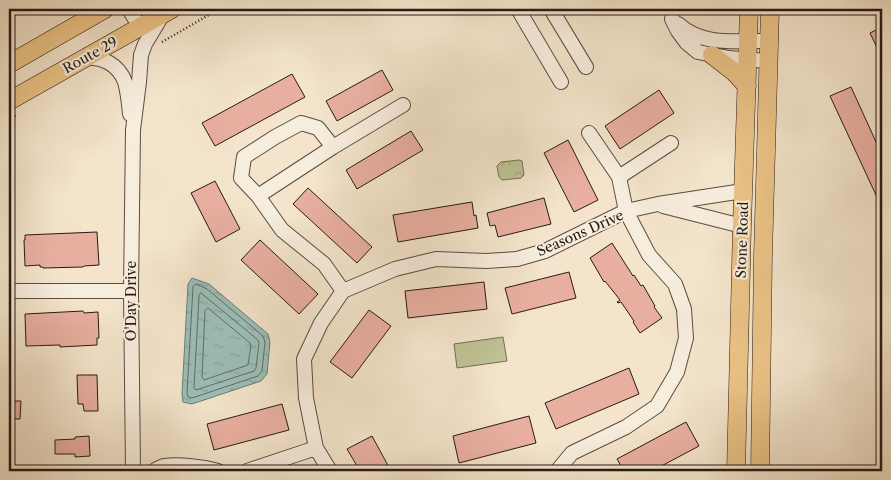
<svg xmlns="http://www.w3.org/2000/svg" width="891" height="480" viewBox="0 0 891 480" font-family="'Libre Caslon Text',serif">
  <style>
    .park { fill: url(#park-crowns); stroke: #736e54 }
    .pitch { fill: #bfc395; stroke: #736e54 }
    .water { fill: url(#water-ripples); stroke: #6d7c76 }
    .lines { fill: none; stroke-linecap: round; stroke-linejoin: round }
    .shore { stroke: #616c66; stroke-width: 1 }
    .building { fill: #e8afa0; stroke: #271a14 }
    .minor-casing { stroke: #5a4c42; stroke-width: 16 }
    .major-casing { stroke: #271a14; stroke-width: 19 }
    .path { stroke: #271a14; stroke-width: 2.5; stroke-dasharray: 1 2.5; stroke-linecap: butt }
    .minor { stroke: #f7eddd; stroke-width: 14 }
    .major { stroke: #eac286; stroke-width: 18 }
    .labels { text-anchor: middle; stroke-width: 4; stroke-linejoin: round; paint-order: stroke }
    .street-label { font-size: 14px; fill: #271a14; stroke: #f7eddd }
  </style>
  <defs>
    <pattern id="park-crowns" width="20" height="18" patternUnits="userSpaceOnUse" patternTransform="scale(1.25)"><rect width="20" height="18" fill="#bfc395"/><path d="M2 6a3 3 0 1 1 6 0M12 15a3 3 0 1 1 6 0" fill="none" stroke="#a4a780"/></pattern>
    <pattern id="water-ripples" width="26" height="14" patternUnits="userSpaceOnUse" patternTransform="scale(1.25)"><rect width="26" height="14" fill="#9bbeb8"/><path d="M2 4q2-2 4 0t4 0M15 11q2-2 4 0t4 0" fill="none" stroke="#86a39d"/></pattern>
  </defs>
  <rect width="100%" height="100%" fill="#f3e4cb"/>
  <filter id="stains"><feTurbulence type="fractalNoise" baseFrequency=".004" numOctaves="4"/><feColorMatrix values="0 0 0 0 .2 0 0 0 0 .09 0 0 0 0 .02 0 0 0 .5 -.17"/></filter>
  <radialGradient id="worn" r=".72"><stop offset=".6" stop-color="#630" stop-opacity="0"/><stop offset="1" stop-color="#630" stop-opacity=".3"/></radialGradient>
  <path class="park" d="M519,160L522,161L524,175L521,178L502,180L499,177L497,166L501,162Z"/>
  <path class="pitch" d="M503,337L507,361L457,368L454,344Z"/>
  <path class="water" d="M192,278L209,284L268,334L270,342L267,374L261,381L192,404L183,402L182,394L188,284Z"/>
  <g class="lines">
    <path class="shore" d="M196,284L207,289L263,336L265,342L262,371L258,376L192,398L188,397L187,393L193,287Z
      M201,293L258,340L259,343L256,368L254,371L196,390L194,388L199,296Z
      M208,308L250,343L251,345L248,365L204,380L202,377L205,311Z"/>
  </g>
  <path class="building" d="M882,27V58L870,33Z
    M382,70L393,90L337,121L326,101Z
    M292,74L305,97L215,146L202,123Z
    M851,87L882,155V208L830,96Z
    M659,90L674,113L620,149L605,126Z
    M411,131L423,150L357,189L346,170Z
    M568,140L598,200L574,212L544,153Z
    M215,181L240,229L216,242L191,193Z
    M308,188L372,247L357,263L293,204Z
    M544,198L551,224L498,237L495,225L490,226L487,213Z
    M472,202L474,216L476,215L478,228L398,242L393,215Z
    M97,232L99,265L84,266L83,267L43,268V267H40V265L25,266L24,240H25V235Z
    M260,240L318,294L299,314L241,260Z
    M612,243L633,276L634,275L641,286L643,285L655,306L654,307L662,318L640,333L633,322L634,321L621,302L618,303L617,302L620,300L605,281L604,282L590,258Z
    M569,272L576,298L512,314L505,288Z
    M484,282L487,309L408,318L405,291Z
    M369,310L391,326L352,378L330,362Z
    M83,311L84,313L98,312L99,338H97V345L60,347V345L26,346L25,314Z
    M629,368L639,394L556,429L545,403Z
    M77,375H97L98,411H84L83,404H78Z
    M9,401H21L20,419H9Z
    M282,404L289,430L214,450L207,424Z
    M529,416L536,443L459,463L453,436Z
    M686,422L699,446L652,471H624L617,459Z
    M89,436L90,456L75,457V454H55V440L75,439V437Z
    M372,436L391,471H360L347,449Z"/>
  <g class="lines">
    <g class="minor-casing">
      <path id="minor" d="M129,9L140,27
        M518,9L561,82
        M551,9L586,67
        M672,19L678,31L686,42L698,52L729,58L768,61
        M678,24C703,47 737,40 768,41
        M83,59C100,54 119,65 125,82C128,92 129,104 130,114
        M589,133L619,177
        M333,147L318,128L301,123L275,137L244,157L241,178L258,196L333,147L403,105
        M258,196L282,230L324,264L343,291
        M663,206L742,226
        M9,291H131
        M133,471L131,291L133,130L139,82L141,55L145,44L163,14
        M154,471C157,469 161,466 165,466C179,464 204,467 218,471
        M247,471L316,448
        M330,471L316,448L306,398L304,359L321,323L343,291L395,269L436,259L486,261L517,259L545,251L626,211L658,204L743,191
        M557,471L572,453L626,427L657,406L677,372L686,338L684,309L675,284L649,255L626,211L619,177L671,143"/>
    </g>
    <g class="major-casing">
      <path id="major" d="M712,55L734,72L747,86
        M9,64L105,9
        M9,101L172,9
        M736,471L742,226L749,9
        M760,471L763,256L770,9"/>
    </g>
    <path class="path" d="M162,42L219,9
      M9,120L16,115"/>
    <use href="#minor" class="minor"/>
    <use href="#major" class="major"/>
  </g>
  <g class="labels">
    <g class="street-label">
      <text transform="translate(90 55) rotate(-29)" y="5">Route 29</text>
      <text transform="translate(580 233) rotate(-24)" y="5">Seasons Drive</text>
      <text transform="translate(742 240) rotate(-88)" y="5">Stone Road</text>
      <text transform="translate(131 301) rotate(-90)" y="5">O'Day Drive</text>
    </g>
  </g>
  <rect width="891" height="480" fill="none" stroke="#f3e4cb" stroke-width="30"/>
  <rect x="10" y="10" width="871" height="460" fill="none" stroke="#271a14" stroke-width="2.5"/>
  <rect x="15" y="15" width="861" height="450" fill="none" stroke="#271a14"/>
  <rect width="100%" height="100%" filter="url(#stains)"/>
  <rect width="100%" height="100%" fill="url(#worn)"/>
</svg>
